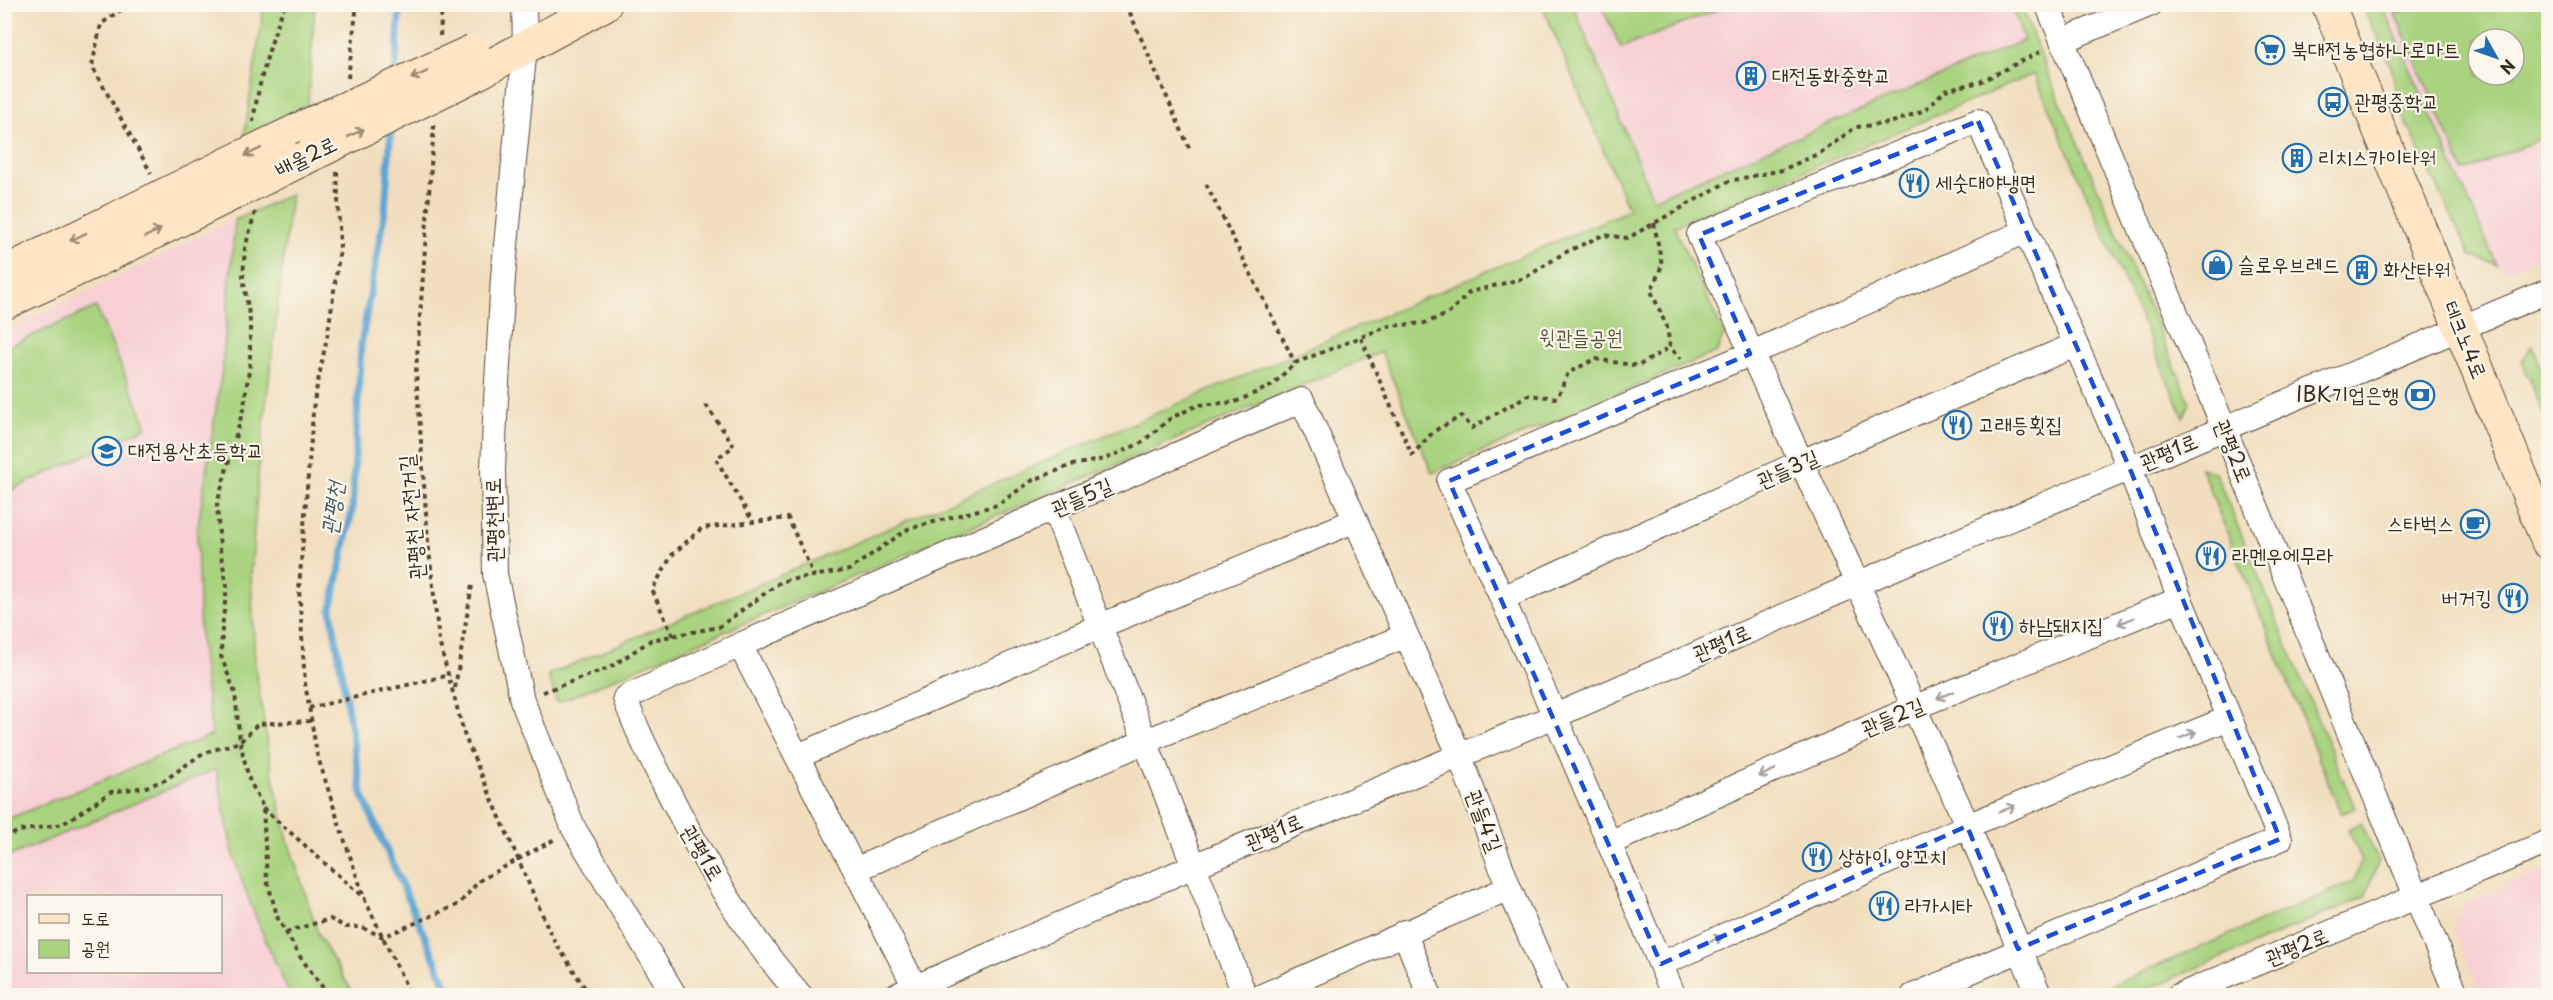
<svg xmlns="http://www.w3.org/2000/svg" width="2553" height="1000" viewBox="0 0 2553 1000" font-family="'Playpen Sans','Poor Story',sans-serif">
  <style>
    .built { fill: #f7cfd4; fill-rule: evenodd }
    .green { fill: #a9d37f; stroke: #727e4e; stroke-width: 1.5; fill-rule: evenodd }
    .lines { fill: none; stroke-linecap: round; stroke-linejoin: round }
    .stream { stroke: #5ca4d3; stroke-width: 7 }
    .minor-casing { stroke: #564536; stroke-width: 26 }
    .secondary-casing { stroke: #564536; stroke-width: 35 }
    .path { stroke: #564536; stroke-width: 4; stroke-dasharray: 4.5 4.5; stroke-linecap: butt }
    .minor { stroke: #fff; stroke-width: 24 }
    .secondary { stroke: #fee5c5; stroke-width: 33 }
    .secondary-bridge-casing { stroke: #564536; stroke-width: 35; stroke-linecap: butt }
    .secondary-bridge { stroke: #fee5c5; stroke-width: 33 }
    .oneway { stroke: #9c8872 }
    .oneway2 { stroke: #a79f9a }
    .marked { fill: none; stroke: #1d4ed8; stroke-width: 4.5; stroke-dasharray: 12 8; stroke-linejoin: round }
    .labels { text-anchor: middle; stroke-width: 4.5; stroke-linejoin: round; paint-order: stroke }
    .poi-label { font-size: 21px; fill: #3b2a1e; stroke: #fbf7ec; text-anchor: start }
    .street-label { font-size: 21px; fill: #3b2a1e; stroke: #fbf7ec }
    .park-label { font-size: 21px; fill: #565436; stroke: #fbf7ec }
    .water-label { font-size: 22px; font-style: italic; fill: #485b66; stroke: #fbf7ec }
  </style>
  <rect width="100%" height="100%" fill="#fbf7ec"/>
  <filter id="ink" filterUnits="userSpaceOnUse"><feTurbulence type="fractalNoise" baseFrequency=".0167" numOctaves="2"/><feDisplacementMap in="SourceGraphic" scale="12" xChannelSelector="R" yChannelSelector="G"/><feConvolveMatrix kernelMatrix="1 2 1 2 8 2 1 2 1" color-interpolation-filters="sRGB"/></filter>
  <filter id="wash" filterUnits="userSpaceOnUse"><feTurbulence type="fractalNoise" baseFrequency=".008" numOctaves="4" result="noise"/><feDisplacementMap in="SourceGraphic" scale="24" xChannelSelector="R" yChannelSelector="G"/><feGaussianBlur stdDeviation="1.35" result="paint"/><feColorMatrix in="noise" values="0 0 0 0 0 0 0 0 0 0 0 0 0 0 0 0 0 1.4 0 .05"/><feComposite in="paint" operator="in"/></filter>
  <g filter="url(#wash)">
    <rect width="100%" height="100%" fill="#f1debe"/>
    <path class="built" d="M1573,5H2011L2025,40L1653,200Z
      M2382,5H2548V253L2508,271L2497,265ZM2478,39H2514V75H2478Z
      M235,220L222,371L197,532L200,638L212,735L5,819V332Z
      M216,769L224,815L236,862L260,926L290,995L5,996V858ZM28,896H220V972H28Z
      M2548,869V995H2482L2453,929L2465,904Z"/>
    <path class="green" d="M2418,4L2548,5V135L2464,172L2395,14ZM2478,39H2514V75H2478Z
      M264,5H315L308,104L244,137Z
      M1542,5H1573L1653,199L2024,40L2011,5H2021L2046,69L2190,402L2184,418L2034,74L1674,227L1724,334L1717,352L1432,473L1381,352L557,703L548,675L1629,210Z
      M1601,5H1730L1621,48Z
      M2362,5H2382L2497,265L2471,256L2400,109L2391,66Z
      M291,194L259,464L251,575L255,665L272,772L288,841L319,936L354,995H290C270,951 249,906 235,859C227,829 222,799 216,769L5,858V820L212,735L200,638L197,532L222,371L235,220Z
      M96,307L147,427L5,493V348Z
      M2532,345L2548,387V425L2522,361Z
      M2201,468L2216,474L2355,808L2341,814Z
      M2361,823L2379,861L2365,897L2133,995H2089L2354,881L2362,860L2348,830Z"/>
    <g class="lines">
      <path class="stream" d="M395,77L400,4
        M391,127L385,210L361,345L352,511L331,610L362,794L451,996"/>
    </g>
  </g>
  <g filter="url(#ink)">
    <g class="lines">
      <g class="minor-casing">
        <path id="minor" d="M524,4L525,46L503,277L495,418L493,470L495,574L522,700L574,829L675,996
          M2047,4L2224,428L2457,996
          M2062,41L2151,4
          M1054,509L1245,996
          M1503,598L1799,463L2075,345
          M740,645L915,987
          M798,756L1100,626L1354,521
          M1609,843L1913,708L2180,599
          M855,870L1146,741L1405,636
          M1404,932L1430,996
          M1661,964L1967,826L2229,718
          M801,996C746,935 704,862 667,789C651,759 636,730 625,698L740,645L1302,400L1459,754L1509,888L1556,996
          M895,996L1194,866L1555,716L1857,584L2548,291
          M1262,996L1509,888
          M1674,996L1555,716L1449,481L1750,354L2026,231
          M1913,996L2280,839L2180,599L2130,469L1978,121L1699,235C1785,433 1880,627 1967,825C1992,881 2014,939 2040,996
          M2178,996L2548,842"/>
      </g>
      <g class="secondary-casing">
        <path id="secondary" d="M2328,4L2548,542
          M472,76L605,4
          M4,273L306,126
          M4,303L110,254L303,159"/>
      </g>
      <path class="path" d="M129,4L101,24L92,66L151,173
        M1126,4L1191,152
        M440,36L442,4
        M348,78L357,4
        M253,122C259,80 270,44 285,4
        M434,125L416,371L428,541L439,641L465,737L552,937L590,996
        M337,172L340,249L328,332L314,401L299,588L305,683L317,754L340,827L365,900L411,996
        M1206,184L1295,363
        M255,212L245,248L243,277L250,321V363L244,406L217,504L220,549L227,586L222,628L221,656L235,693L240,742L249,779L263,807L267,880L278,919L301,958L329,996
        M1654,223L1662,265L1651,291L1667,327L1670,347L1681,359
        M1361,338L1412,455L1434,431L1462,416L1472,428L1528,395L1557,398L1568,373L1595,359L1638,366L1670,347
        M706,405L734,446L716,459L753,522
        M673,636L652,590L672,555L702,528L788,518L814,576
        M455,688L472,585
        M543,692L609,668L651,640L719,627L782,581L849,570L908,529L997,505L1033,480L1072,465L1105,459L1141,443L1171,418L1198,405L1235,402L1271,386L1295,363L1389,326L1425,323L1448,314L1470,292L1525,278L1564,253L1603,235L1628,238L1729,181L1782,170L1820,153L1856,127L1890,123L1925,110L1945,90L1980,82L2042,51
        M309,708L450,675
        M263,808L365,899
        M4,838L19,831L63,824L111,792L146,787L165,780L203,753L240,742L258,724L312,721
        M286,932L330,919L346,927H361L383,937L459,904L479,881L555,839"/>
      <use href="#minor" class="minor"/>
      <use href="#secondary" class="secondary"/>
      <g class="secondary-bridge-casing">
        <path id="secondary-bridge" d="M306,126L473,51
          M303,159L472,76"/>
      </g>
      <use href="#secondary-bridge" class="secondary-bridge"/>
    </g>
    <defs><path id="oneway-shaft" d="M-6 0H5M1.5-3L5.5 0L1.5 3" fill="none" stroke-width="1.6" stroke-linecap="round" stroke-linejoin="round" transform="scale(1.5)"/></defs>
    <g class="oneway">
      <use href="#oneway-shaft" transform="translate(419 75) rotate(156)"/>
      <use href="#oneway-shaft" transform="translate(356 133) rotate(-26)"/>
      <use href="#oneway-shaft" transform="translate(253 152) rotate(154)"/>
      <use href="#oneway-shaft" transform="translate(153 233) rotate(-26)"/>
      <use href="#oneway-shaft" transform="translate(78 237) rotate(154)"/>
    </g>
    <g class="oneway2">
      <use href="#oneway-shaft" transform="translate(2126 621) rotate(158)"/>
      <use href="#oneway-shaft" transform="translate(1945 695) rotate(158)"/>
      <use href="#oneway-shaft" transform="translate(2188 735) rotate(-22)"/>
      <use href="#oneway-shaft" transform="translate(1767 773) rotate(156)"/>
      <use href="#oneway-shaft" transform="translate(2007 809) rotate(-22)"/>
      <use href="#oneway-shaft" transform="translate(1714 940) rotate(-24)"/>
    </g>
  </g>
  <path class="marked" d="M1978,121L2130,469L2280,839L2018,949L1967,826L1661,964L1449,481L1750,354L1699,235Z"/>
  <defs>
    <g id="supermarket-ring" transform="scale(1.5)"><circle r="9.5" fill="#fbf7ec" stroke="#1f6fb2" stroke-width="1.5"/><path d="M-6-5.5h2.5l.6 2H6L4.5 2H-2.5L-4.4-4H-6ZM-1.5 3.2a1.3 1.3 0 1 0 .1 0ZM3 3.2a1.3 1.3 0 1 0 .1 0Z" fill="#1f6fb2"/></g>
    <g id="building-ring" transform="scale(1.5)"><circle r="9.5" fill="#fbf7ec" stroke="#1f6fb2" stroke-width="1.5"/><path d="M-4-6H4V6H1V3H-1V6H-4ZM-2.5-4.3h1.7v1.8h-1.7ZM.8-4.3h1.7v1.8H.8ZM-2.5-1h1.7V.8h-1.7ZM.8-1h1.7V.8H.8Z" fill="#1f6fb2"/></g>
    <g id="bus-ring" transform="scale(1.5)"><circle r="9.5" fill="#fbf7ec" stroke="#1f6fb2" stroke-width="1.5"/><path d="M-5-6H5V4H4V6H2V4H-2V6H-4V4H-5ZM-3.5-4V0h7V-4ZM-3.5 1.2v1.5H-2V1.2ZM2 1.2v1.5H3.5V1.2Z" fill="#1f6fb2"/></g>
    <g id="restaurant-ring" transform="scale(1.5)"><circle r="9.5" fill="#fbf7ec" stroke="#1f6fb2" stroke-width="1.5"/><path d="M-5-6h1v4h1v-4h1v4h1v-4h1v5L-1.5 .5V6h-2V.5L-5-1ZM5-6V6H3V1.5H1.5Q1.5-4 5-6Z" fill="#1f6fb2"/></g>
    <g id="shop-ring" transform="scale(1.5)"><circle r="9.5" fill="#fbf7ec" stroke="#1f6fb2" stroke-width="1.5"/><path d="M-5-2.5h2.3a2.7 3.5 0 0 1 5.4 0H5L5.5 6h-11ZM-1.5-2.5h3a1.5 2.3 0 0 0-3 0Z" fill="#1f6fb2"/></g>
    <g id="bank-ring" transform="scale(1.5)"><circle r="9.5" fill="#fbf7ec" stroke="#1f6fb2" stroke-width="1.5"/><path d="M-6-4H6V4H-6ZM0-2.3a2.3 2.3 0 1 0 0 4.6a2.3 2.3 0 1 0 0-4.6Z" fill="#1f6fb2"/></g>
    <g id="school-ring" transform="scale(1.5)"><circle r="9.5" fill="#fbf7ec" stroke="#1f6fb2" stroke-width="1.5"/><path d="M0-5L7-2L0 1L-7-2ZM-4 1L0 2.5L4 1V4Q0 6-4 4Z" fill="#1f6fb2"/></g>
    <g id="cafe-ring" transform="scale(1.5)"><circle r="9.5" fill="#fbf7ec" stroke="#1f6fb2" stroke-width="1.5"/><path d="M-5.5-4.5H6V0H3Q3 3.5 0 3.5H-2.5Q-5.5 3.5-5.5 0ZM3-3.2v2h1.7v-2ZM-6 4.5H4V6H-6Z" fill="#1f6fb2"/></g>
  </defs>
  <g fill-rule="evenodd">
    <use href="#supermarket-ring" x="2270" y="50"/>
    <use href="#building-ring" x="1751" y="76"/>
    <use href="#bus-ring" x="2333" y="102"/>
    <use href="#building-ring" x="2297" y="158"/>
    <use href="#restaurant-ring" x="1914" y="183"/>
    <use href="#shop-ring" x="2217" y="265"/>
    <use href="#building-ring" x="2362" y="270"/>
    <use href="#bank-ring" x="2420" y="395"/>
    <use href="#restaurant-ring" x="1957" y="425"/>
    <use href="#school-ring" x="107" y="451"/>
    <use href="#cafe-ring" x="2475" y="524"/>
    <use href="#restaurant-ring" x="2211" y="556"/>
    <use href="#restaurant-ring" x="2513" y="598"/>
    <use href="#restaurant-ring" x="1998" y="626"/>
    <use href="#restaurant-ring" x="1817" y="857"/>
    <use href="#restaurant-ring" x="1884" y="906"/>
  </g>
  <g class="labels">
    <g class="poi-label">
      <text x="2291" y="57">북대전농협하나로마트</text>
      <text x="1772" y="83">대전동화중학교</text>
      <text x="2354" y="109">관평중학교</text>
      <text x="2318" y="165">리치스카이타워</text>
      <text x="1935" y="190">세숫대야냉면</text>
      <text x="2238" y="272">슬로우브레드</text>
      <text x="2383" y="277">화산타워</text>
      <text x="2399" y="402" text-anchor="end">IBK기업은행</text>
      <text x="1978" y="432">고래등횟집</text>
      <text x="128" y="458">대전용산초등학교</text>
      <text x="2454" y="531" text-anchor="end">스타벅스</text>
      <text x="2232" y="563">라멘우에무라</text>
      <text x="2492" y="605" text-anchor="end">버거킹</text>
      <text x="2019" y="633">하남돼지집</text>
      <text x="1838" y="864">상하이 양꼬치</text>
      <text x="1905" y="913">라카시타</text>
    </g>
    <g class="street-label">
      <text transform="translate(306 157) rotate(-26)" y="7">배울2로</text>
      <text transform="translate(2465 340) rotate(68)" y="7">테크노4로</text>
      <text transform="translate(2233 451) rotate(68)" y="7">관평2로</text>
      <text transform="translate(2169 452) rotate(-23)" y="7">관평1로</text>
      <text transform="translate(1788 469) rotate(-24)" y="7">관들3길</text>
      <text transform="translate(1082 497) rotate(-24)" y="7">관들5길</text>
      <text transform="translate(412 517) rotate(-95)" y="7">관평천 자전거길</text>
      <text transform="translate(494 520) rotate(-91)" y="7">관평천변로</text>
      <text transform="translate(1722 643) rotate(-23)" y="7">관평1로</text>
      <text transform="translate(1893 717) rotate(-23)" y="7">관들2길</text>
      <text transform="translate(1484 821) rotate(69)" y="7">관들4길</text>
      <text transform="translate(1274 832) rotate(-23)" y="7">관평1로</text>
      <text transform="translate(702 853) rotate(59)" y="7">관평1로</text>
      <text transform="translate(2297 947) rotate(-22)" y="7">관평2로</text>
    </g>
    <g class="park-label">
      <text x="1581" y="345">윗관들공원</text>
    </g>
    <g class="water-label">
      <text transform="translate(332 508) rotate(-82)" y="8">관평천</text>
    </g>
  </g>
  <rect width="2553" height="1000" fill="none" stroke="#fbf7ec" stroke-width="24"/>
  <rect x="27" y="895" width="195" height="78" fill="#fbf7ec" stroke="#aea59a" stroke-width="1.5"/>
  <rect x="39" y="914" width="30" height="9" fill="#fee5c5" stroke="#aea59a" stroke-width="1.5"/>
  <text x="81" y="925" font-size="18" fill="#3b2a1e">도로</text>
  <rect x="39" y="940" width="30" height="18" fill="#a9d37f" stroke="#aea59a" stroke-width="1.5"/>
  <text x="81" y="955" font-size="18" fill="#3b2a1e">공원</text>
  <g transform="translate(2496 57) rotate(130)"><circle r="28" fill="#fbf7ec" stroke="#aea59a" stroke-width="1.5"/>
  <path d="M0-4.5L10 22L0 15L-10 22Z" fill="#1f6fb2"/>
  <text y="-9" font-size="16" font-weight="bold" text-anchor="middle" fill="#3b2a1e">N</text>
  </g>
</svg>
